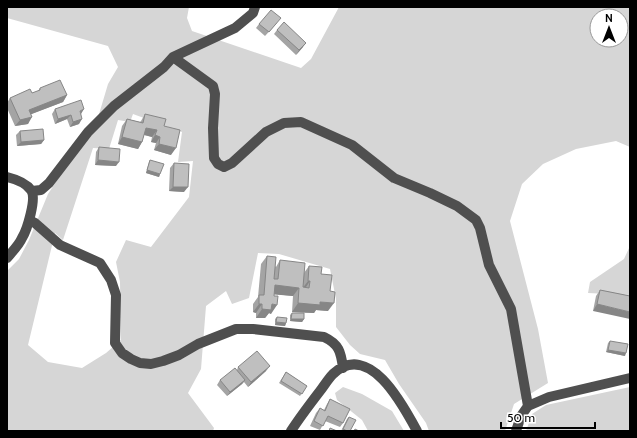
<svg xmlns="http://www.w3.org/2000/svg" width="637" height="438" viewBox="0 0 637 438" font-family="Cabin,sans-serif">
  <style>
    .green { fill: #d6d6d6; fill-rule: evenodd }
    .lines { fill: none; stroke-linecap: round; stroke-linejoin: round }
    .minor { stroke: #4f4f4f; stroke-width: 10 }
    .wall { fill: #a4a4a4 }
    .shaded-wall { fill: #868686 }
    .building { fill: #bfbfbf; stroke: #868686 }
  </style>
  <rect width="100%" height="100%" fill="#fff"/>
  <path class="green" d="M7,7H189L187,18L192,31L301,68L311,59L339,7H630V147L616,141L576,149L543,164L522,184L510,221L538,329L548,383L514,404L505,431H429L426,423L399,384L385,360L360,354L350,345L336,327V299L330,269L279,254L258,253L249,298L232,304L226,291L206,306L201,369L188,393L214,428L213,431H7V271L19,259L29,240L48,194L71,159L94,131L108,84L118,67L108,46L7,18ZM597,16H621V40H597ZM133,114L182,132L178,162L193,161L189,197L151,247L126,240L116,262L120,282L121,340L106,353L82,368L48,362L28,345L55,233L63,240L93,148L109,149L118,120L130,122Z
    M630,246V295L588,293L590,282L624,259Z
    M343,387L362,394L392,411L404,431H368L362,420L337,400L335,393Z
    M630,387V431H526L532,414L546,405Z"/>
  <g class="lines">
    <path class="minor" d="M173,57L213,86L215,94L213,128L214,158L218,164L224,167L232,163L266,132L284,123L301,122L352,145L394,178L430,193L457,206L476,220L480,228L489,265L511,309L528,406
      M7,177C15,179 26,183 31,190C37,198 27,230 22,238C19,245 12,252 7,258
      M32,191L41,190L49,183L88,132L114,106L164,67L173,57L235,28L253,13L255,7
      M29,220L35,223L60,245L100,263L111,280L116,295L115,343L122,353L131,359L140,363L151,364L163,361L179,355L198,344L236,329H253L324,337C339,344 341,352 343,368
      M291,431C300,417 310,404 320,391C324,386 328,379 333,374C369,340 403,405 417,431
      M516,431L521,416L528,406L549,397L630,378"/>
  </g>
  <path class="wall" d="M277,23L265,36L256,28L259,24Z
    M277,30L303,47L296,55L274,34Z
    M40,88L67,95L63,102L31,114L28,124L15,126L7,108V103L10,98L32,93L38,91Z
    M55,109L81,114L79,124L70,127L67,119L55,124L52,114Z
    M145,114L164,126L171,155L154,150L156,143L151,142L152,137L144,135L142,142L138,149L118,144L122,126L127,119L140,122L141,121Z
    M20,131L44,140L41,144L17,146L16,135Z
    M99,147L116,166L95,165L96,152Z
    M150,160L160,174L159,177L146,173L149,162Z
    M174,163L184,192L169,191L170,168Z
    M267,256L276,267L280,260L304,273L309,266L321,274L328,311L316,310L314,313L292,312L293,296L274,294L271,314L269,313L265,318H256V313L253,312V304L258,297L261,264Z
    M600,290L630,296L593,311L596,296Z
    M292,313L304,319L302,322L290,321V315Z
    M277,317L286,323L285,326L275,325V319Z
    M610,341L625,356L606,352L608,343Z
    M238,367L266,371L248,387L244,382L242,384L227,396L217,385L220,380L237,370Z
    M286,372L307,386L300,396L279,383Z
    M330,399L343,423L340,427L325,421L320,430L310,426L316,413L320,408L324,410L327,404Z
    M349,417L350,431H341L347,419Z"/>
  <path class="shaded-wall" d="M306,43L303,47L296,55L299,50Z
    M67,95L63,102L24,117L29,110Z
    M84,109L81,114L80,111Z
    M71,115L67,119L55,124L58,119Z
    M32,117L28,124L15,126L20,120Z
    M82,119L79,124L70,127L73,122Z
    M146,128L157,130L152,137L141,134Z
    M155,135L160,137L156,143L151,142Z
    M122,137L142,142L138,149L118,144Z
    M44,140L41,144L17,146L21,142Z
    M159,144L176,148L171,155L154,150Z
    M98,160L119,162L116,166L95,165Z
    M147,170L160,174L159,177L146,173Z
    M173,187H188L184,192L169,191Z
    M308,281H310L304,290L302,289Z
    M275,285L299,288L293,296L269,294Z
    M320,302L334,303L328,311L316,310L314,313L292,312L298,303Z
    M259,304H262L256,313L253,312Z
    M272,304L277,305L271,314L269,313L265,318H256L262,309Z
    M597,304L630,312V319L593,311Z
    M291,319H304L302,322L290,321Z
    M276,322L286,323L285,326L275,325Z
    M608,350L626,353L625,356L606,352Z
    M270,366L266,371L248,387L251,382Z
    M245,380L242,384L227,396L230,392Z"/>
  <path class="building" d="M271,10L281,18L269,32L259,24Z
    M284,22L306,43L299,50L277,30Z
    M60,80L67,95L29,110L32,117L20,120L10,98L30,89L32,93L40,90V88Z
    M81,100L84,109L80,111L82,119L73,122L71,115L58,119L55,109Z
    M145,114L166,119L164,126L180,130L176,148L159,144L160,137L155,135L157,130L146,128L142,142L122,137L127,119L143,123Z
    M43,129L44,140L21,142L20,131Z
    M99,147L120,149L119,162L98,160Z
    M150,160L164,164L160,174L147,170Z
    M174,163L189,164L188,187H173Z
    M267,256L276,257L274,279H278L280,260L305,263L303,287L309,288L310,281H308L309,266L322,267L321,274L332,275L330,291L335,292L334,303L320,302V305L298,303L299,288L275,285L274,296H278L277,305L272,304L271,310L262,309V304H259V295H264Z
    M600,290L630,296V312L597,304Z
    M292,313H304V319H291Z
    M277,317L287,318L286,323L276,322Z
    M610,341L628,344L626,353L608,350Z
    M257,351L270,366L251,382L238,367Z
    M235,368L245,380L230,392L220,380Z
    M286,372L307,386L302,394L281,381Z
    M330,399L350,409L343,423L328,416L323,426L314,421L320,408L325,411Z
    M349,417L356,420L350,431H347L343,429Z
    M330,428L337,431H329Z
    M355,429L359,431H354Z"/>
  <rect width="637" height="438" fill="none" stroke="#000000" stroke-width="16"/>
  <g transform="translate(609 28)"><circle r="19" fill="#ffffff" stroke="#999999"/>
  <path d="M0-3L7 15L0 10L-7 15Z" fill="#000000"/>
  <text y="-6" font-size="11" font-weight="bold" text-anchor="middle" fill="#000000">N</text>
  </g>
  <path d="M501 422v6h94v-6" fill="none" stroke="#000000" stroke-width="2"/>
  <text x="507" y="422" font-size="12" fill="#000000" stroke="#ffffff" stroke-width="3" paint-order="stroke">50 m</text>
</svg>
